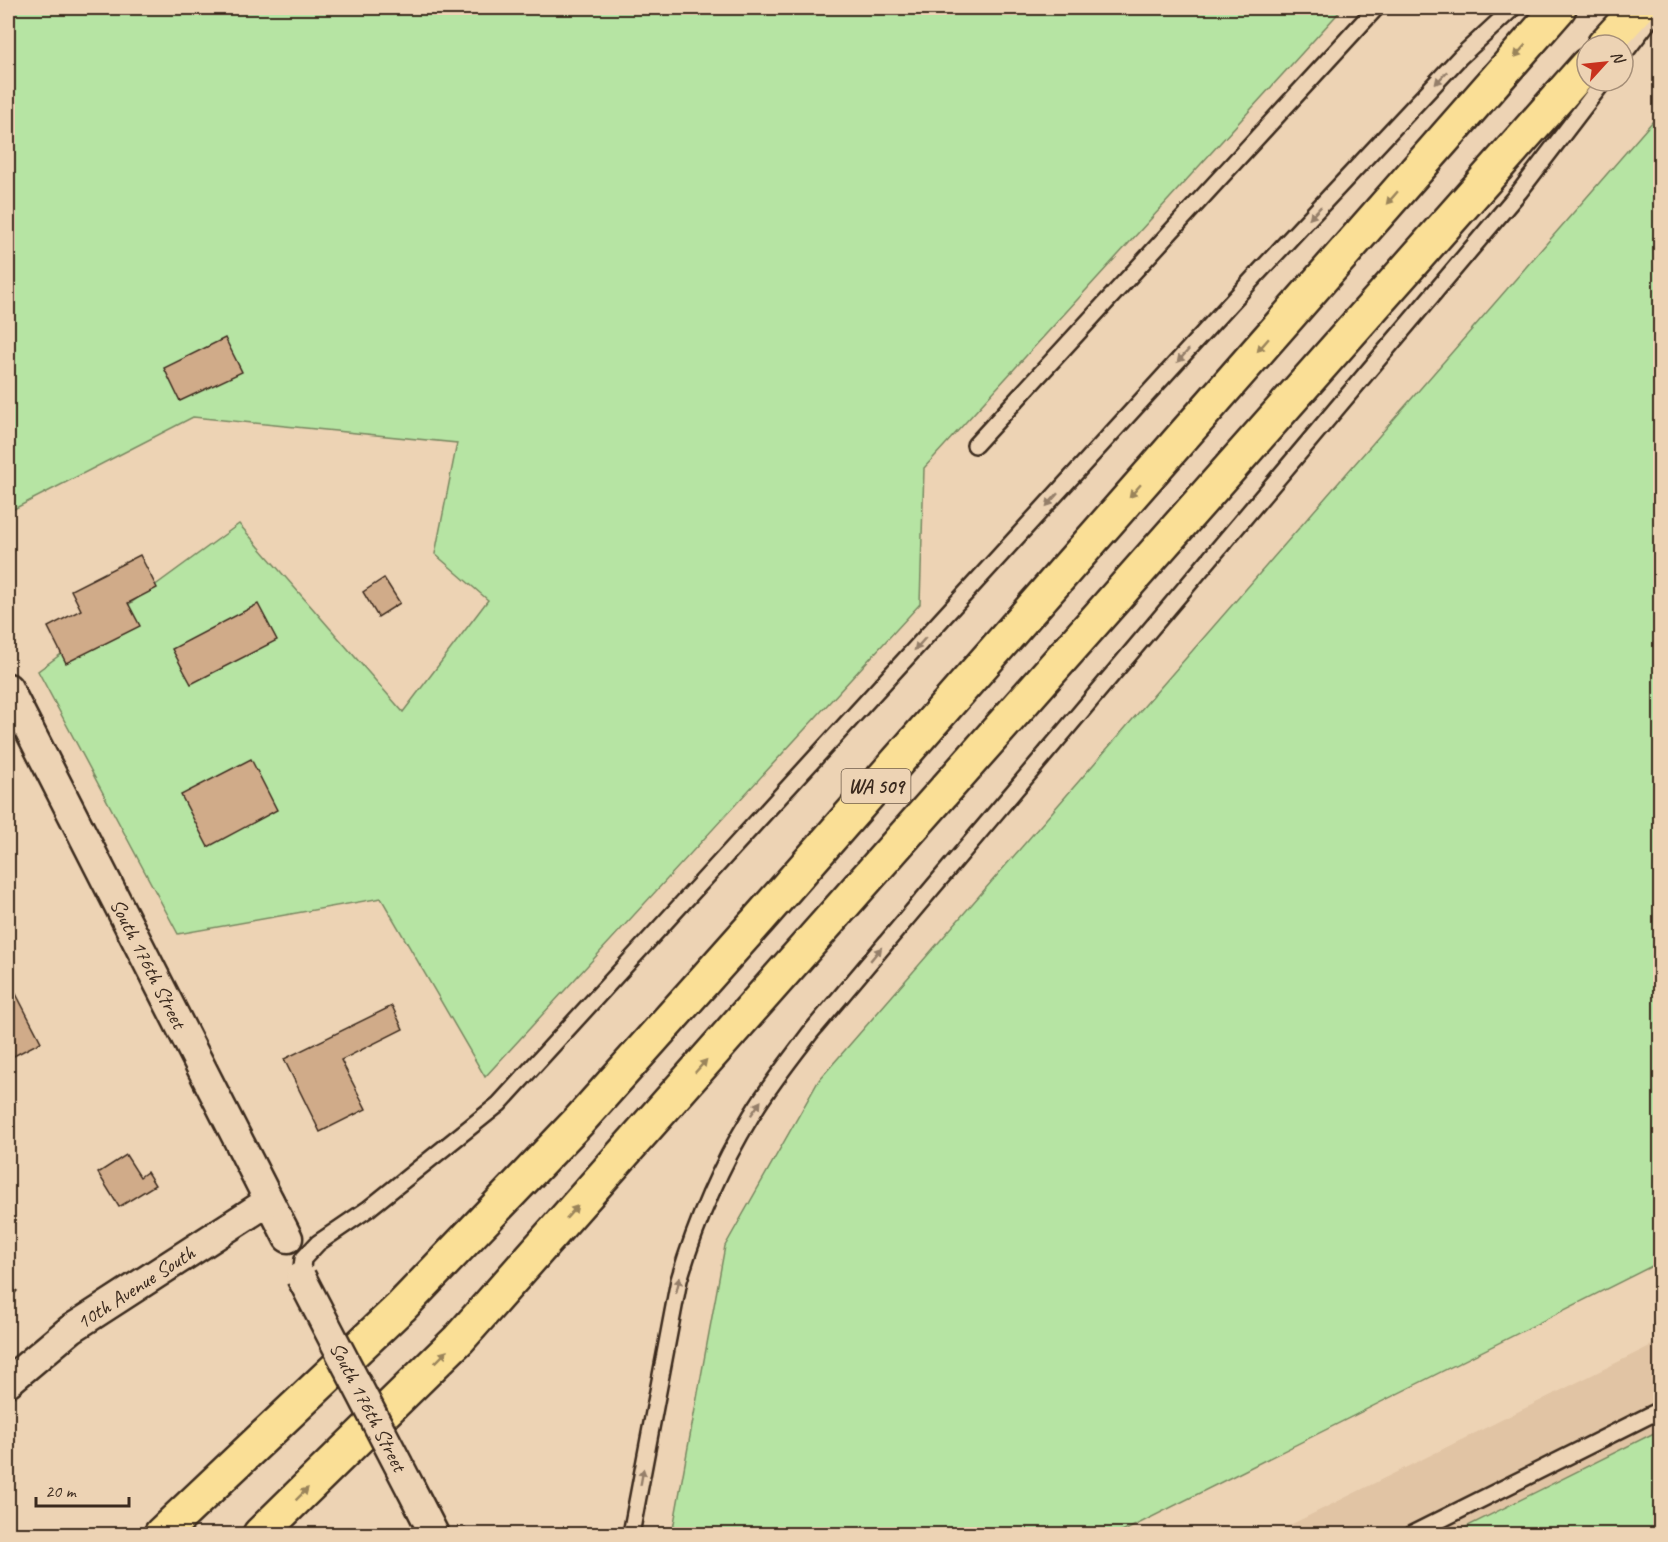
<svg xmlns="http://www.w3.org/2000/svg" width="1668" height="1542" viewBox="0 0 1668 1542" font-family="Caveat,sans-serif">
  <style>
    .built { fill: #e1c4a4 }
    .green { fill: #b6e4a3; stroke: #788760; stroke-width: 1.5 }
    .building { fill: #d0ab89; stroke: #3b2a1e; stroke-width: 1.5 }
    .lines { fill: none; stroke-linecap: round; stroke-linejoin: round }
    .service-casing { stroke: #3b2a1e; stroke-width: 20 }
    .minor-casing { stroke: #3b2a1e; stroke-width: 33 }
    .motorway-casing { stroke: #3b2a1e; stroke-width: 38 }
    .service { stroke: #edd3b4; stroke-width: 15 }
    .minor { stroke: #edd3b4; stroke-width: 28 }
    .motorway { stroke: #fadf96; stroke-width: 33 }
    .minor-bridge-casing { stroke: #3b2a1e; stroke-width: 33; stroke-linecap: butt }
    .minor-bridge { stroke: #edd3b4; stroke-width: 28 }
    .oneway { fill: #9a845a }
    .oneway2 { fill: #947e69 }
    .labels { text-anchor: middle; stroke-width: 4.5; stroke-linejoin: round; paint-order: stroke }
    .shield { fill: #edd3b4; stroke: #705d4b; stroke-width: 1.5 }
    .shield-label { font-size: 20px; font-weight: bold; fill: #3b2a1e }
    .street-label { font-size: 21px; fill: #3b2a1e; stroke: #edd3b4 }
  </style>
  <rect width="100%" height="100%" fill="#edd3b4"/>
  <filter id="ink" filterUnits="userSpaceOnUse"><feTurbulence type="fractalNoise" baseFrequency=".0167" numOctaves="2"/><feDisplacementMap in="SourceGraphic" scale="12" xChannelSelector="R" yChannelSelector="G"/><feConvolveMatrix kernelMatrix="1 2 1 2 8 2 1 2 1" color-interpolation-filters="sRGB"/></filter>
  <g filter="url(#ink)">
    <path class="built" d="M1660,1341V1534H1272Z"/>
    <path class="green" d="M8,8H1343L924,468L920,604L485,1077L381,898L178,934L38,671L239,524L403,712L488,600L435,554L457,443L193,417L8,512Z
      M1660,113V1262L1118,1534H672L725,1246L819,1080Z
      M1660,1430V1534H1452Z"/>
    <path class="building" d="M225,338L242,372L180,401L164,368Z
      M140,555L157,588L128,603L140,626L66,663L48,627L81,610L71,590Z
      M384,578L400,603L378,617L363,592Z
      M258,604L277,640L191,684L172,649Z
      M251,759L277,810L208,847L181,795Z
      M13,988L41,1042L8,1059V991Z
      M392,1006L403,1029L341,1060L366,1109L320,1132L284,1059Z
      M126,1155L140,1177L147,1172L155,1185L119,1207L98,1173Z
      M8,1280L17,1291L8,1300Z"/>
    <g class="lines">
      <g class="service-casing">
        <path id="service" d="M1623,55L1659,8
          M975,445L1376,8
          M301,1277L303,1259L318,1243L368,1209L499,1104L1259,272L1460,57L1513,8
          M631,1534L679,1280C696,1223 720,1167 751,1116C768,1087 790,1060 810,1033L1520,191L1604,81
          M1412,1534L1660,1410"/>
      </g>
      <g class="minor-casing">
        <g id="minor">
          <path id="s1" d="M8,688L288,1238"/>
          <path id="s2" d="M8,1382L71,1329L269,1201"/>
          <path d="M411,1489L434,1534"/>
        </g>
      </g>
      <g class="motorway-casing">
        <path id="motorway" d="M1604,45L1638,8
          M161,1534L401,1307L579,1121L760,918L1559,8
          M260,1534L459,1339L1587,65"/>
      </g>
      <use href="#service" class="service"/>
      <use href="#minor" class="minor"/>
      <use href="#motorway" class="motorway"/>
      <g class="minor-bridge-casing">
        <g id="minor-bridge">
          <path id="s3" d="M301,1277L411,1489"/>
        </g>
      </g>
      <use href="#minor-bridge" class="minor-bridge"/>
    </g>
    <defs><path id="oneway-solid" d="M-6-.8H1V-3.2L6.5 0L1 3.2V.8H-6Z" transform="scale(1.5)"/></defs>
    <g class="oneway">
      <use href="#oneway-solid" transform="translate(1520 51) rotate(131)"/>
      <use href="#oneway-solid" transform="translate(1392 198) rotate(131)"/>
      <use href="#oneway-solid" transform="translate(1263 345) rotate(131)"/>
      <use href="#oneway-solid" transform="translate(1135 491) rotate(131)"/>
      <use href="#oneway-solid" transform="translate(701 1066) rotate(-48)"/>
      <use href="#oneway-solid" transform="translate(572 1212) rotate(-48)"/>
      <use href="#oneway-solid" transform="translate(441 1357) rotate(-45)"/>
      <use href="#oneway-solid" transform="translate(302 1494) rotate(-45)"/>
    </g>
    <g class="oneway2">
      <use href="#oneway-solid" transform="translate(1441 78) rotate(133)"/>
      <use href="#oneway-solid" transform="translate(1315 213) rotate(133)"/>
      <use href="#oneway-solid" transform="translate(1183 356) rotate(132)"/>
      <use href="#oneway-solid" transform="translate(1052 500) rotate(132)"/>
      <use href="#oneway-solid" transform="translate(920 644) rotate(132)"/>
      <use href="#oneway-solid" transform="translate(876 954) rotate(-50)"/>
      <use href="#oneway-solid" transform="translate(756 1108) rotate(-55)"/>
      <use href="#oneway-solid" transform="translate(678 1285) rotate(-76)"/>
      <use href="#oneway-solid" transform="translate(642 1477) rotate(-80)"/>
    </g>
  </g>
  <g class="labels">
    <rect class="shield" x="841.5" y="769" width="69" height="34" rx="4.5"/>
    <g class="shield-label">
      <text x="876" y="793">WA 509</text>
    </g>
    <g class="street-label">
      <text dy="7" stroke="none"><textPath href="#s1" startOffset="309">South 176th Street</textPath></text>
      <text dy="7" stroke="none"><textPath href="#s2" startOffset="159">10th Avenue South</textPath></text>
      <text dy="7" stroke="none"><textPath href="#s3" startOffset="146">South 176th Street</textPath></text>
    </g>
  </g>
  <rect width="1668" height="1542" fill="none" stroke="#edd3b4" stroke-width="30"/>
  <rect x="15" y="15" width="1638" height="1512" fill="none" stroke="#3b2a1e" stroke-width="2" filter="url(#ink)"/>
  <g transform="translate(1605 63) rotate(63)"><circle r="28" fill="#edd3b4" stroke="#a68f78" stroke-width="1.5"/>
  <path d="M0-4.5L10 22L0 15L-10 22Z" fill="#c8321e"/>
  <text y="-9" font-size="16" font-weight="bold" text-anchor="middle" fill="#3b2a1e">N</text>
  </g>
  <path d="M36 1497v9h93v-9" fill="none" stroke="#3b2a1e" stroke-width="3"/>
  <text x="45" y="1497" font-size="18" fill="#3b2a1e" stroke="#edd3b4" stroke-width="4.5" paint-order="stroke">20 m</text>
</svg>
